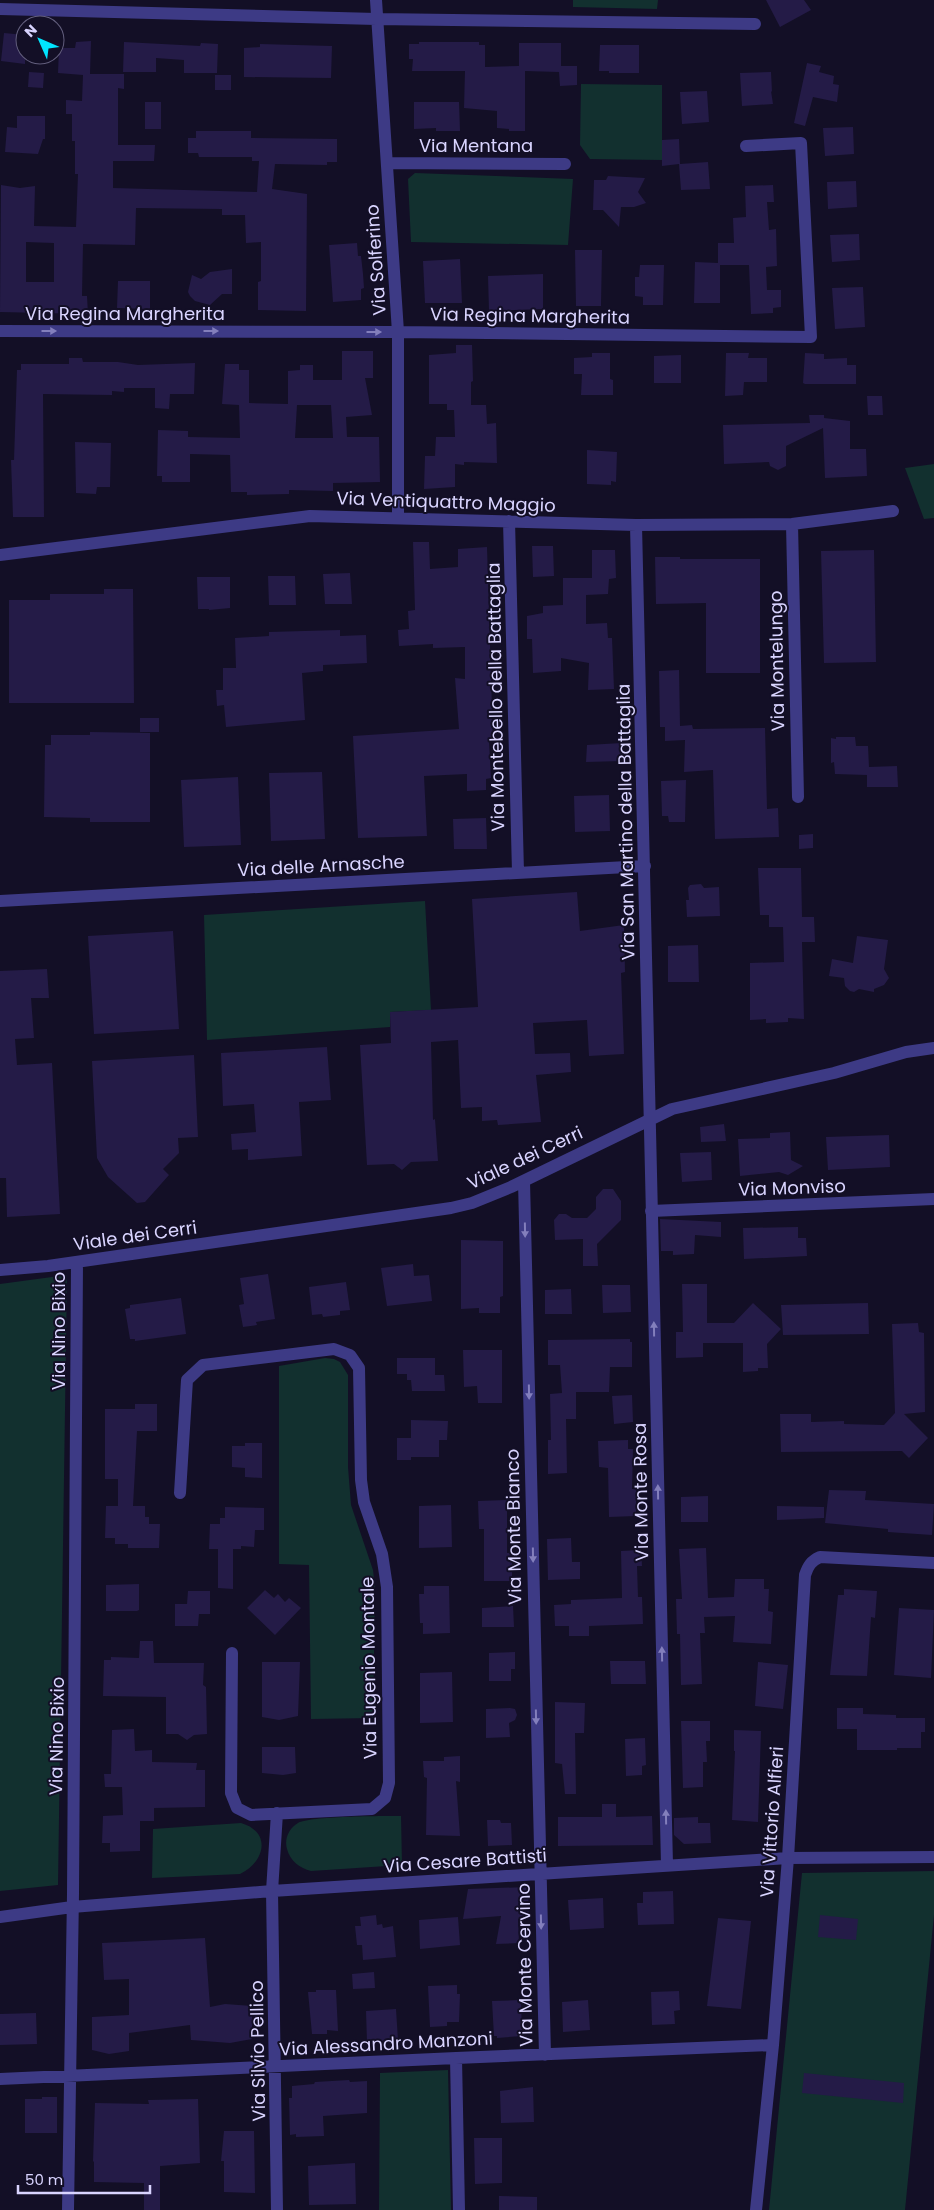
<svg xmlns="http://www.w3.org/2000/svg" width="934" height="2210" viewBox="0 0 934 2210" font-family="Poppins,sans-serif">
  <style>
    .green { fill: #12302f }
    .building { fill: #241b47; fill-rule: evenodd }
    .lines { fill: none; stroke-linecap: round; stroke-linejoin: round }
    .minor { stroke: #3d3a85; stroke-width: 12 }
    .oneway { fill: #837fbc }
    .labels { text-anchor: middle; stroke-width: 4; stroke-linejoin: round; paint-order: stroke }
    .street-label { font-size: 18px; fill: #d9d4ff; stroke: #130f26 }
  </style>
  <rect width="100%" height="100%" fill="#130f26"/>
  <path class="green" d="M573,0H658L657,9L573,7Z
    M581,84L662,85V160L590,159L580,145Z
    M415,173L573,179L568,245L411,242L408,179Z
    M934,464V518L924,519L905,468Z
    M425,901L431,1010L390,1012V1027L207,1040L204,915Z
    M67,1275L58,1885L0,1891V1284Z
    M325,1358L334,1359L340,1362L348,1375V1467L351,1505L373,1570L375,1588L373,1718L311,1719L309,1565L279,1564V1366Z
    M401,1816L402,1865L311,1871C300,1868 290,1861 287,1849C284,1839 289,1828 298,1823C310,1816 382,1816 401,1816Z
    M241,1823C272,1832 265,1862 240,1874L152,1878L153,1829Z
    M934,1871V1915L905,2210H769L802,1873Z
    M448,2070L451,2210H379L380,2073Z"/>
  <path class="building" d="M766,0H804L811,10L780,27Z
    M4,33L25,35V64L1,61Z
    M91,41L90,74H124V89L118,88V145H155L154,161H113V188L257,192L259,161H252V157H199L198,153H188V138H196V131H251V138L337,139V162H327V165L275,164L272,189L307,194L306,311L258,310V282L261,281V242L246,243L245,215H222V209L136,208L135,245L83,244L82,296H87L88,314L0,312L1,185L20,188L35,186L34,226L76,227L78,174H75V141H72V114H66V100L82,101L83,75L58,73L59,48H75L76,42ZM26,242L54,243V282H26Z
    M124,42L200,46L201,43L218,44L217,73H184V60L156,58V72H123Z
    M419,42H479V45H485V67L519,66V43H561V66H577V85L560,86L559,72L525,71V131H509V129L497,128V111L464,108L465,71H412L413,59H409V44H419Z
    M260,44L332,46L331,78L244,77V48L260,47Z
    M600,45H639V73H609V71H599Z
    M807,63L821,66L819,72L834,76L833,84L839,85L837,102L813,97L805,126L794,123Z
    M29,72L44,73L43,88L28,87Z
    M771,72L772,92L771,91L773,104L742,106L740,73Z
    M215,75H231V90H215Z
    M707,91L709,122L682,124L680,92Z
    M145,102H161V129H145Z
    M414,102H459L460,131H436V128L414,129Z
    M17,116H45V139H43L38,154L5,152L7,127L17,128Z
    M853,127L854,154L825,156L823,128Z
    M679,139L680,164L708,162L710,189L681,190L679,164L662,166V140Z
    M608,176L645,178L638,192L646,203L634,207H621L619,227L603,210H593L594,180H606Z
    M856,181L857,207L828,209L827,182Z
    M773,185L774,202H767L769,230L776,229L777,266L766,267L767,290H781V307L773,308V313L751,314L749,265H720V303H694L695,262L718,263V243H734L733,218L746,217L745,186Z
    M859,234L860,260L832,262L830,235Z
    M357,243L358,256H361L363,274L364,288L361,289V300L333,302L329,245Z
    M575,250H602L601,306H576Z
    M460,259L462,303H425L423,261Z
    M640,265H664L663,305H643V297L635,296V277H639Z
    M232,269V294H222L210,305L195,301L190,296L188,292L192,275L201,279L210,272Z
    M543,274V309L489,311L488,276Z
    M118,281H150V309L117,308Z
    M863,287L865,327L835,329L832,288Z
    M456,345H472L473,381L471,382V405H486L487,424L496,423L497,463L464,462V465L455,464V487L424,489L425,456H435L436,437H455L454,410H447V404H429V355L456,353Z
    M342,351H373V378H365L372,415L346,417L347,437H379L380,482L333,483V491L289,490V494L247,495V492H231L230,455L190,454V482H162V476H157L158,430L188,431V437L240,438L239,405L222,404L225,364H239V370H249V403L288,404V371L300,370V365H313V380H342ZM297,405H331L333,438H295Z
    M592,353H610V379L613,380V395H581L582,374H574V358L592,357Z
    M726,353H749L748,358H767V382H744L743,395L725,396Z
    M805,353L824,354V359L847,358V365H856V384H805L803,383Z
    M681,355V383H654V356Z
    M69,358H82L83,362H118L138,365L195,363L194,394H170L169,409L155,408V388H124V392L112,391V395L43,394L44,517H13L11,460H14L17,370H21V364H69Z
    M867,396H882L883,415H868Z
    M809,415H824V418L850,421V449H866L867,476L825,478L823,428L786,446V466L778,470L770,466L769,462L724,464L723,425L810,423Z
    M75,442L111,443L110,487H97L96,494L76,493Z
    M587,450L617,452L616,482L611,481V485L587,484Z
    M413,542H429L430,569L458,567V549L487,547L493,741H489L491,778L486,779V790L467,791V774L424,776L427,836L358,838L353,736L459,729L455,678L465,679V647L433,648V644L399,646L398,630L409,629L408,611L415,610Z
    M532,546H553L554,576L533,577Z
    M592,550H615L616,578L609,579L608,594L586,595V624L607,623L608,638H612L614,689L588,690L589,663L561,658V671L533,673L532,639H527V616L543,613V606L563,605V578H592Z
    M874,550L876,662L824,663L821,551Z
    M655,557H680V559H760V673H706V603L656,604Z
    M350,573L352,604H325L323,574Z
    M268,576H295L296,605H269Z
    M197,577H230V608L209,610V609H198Z
    M104,589H133L134,703H9V600H50V594H104Z
    M340,630V636L366,635L367,663L323,665V671L302,673L305,720L226,727L224,705L217,706L216,690H223V668H236L235,638L269,636V632Z
    M679,670L680,726L692,725L693,729L765,728L767,809L778,808L779,837L715,839L713,770L684,772L685,740L665,741V727H660L659,671Z
    M140,718H159V732H140Z
    M90,732L150,733V822H90V818L44,817L45,745H51V735H90Z
    M836,737H855L856,746H868L869,767L897,766L898,787H867V775L835,774L834,762L831,763V738L836,739Z
    M622,743V761L586,762L587,745Z
    M322,772L325,839L271,841L269,773Z
    M238,777L241,845L184,847L181,780Z
    M686,780L685,822H669L668,816H662L661,781Z
    M609,795L610,831L575,832L574,796Z
    M486,818L487,849H454L453,819Z
    M813,834V848L799,849V835Z
    M758,868H801L802,917H814L815,942H802L804,1019L788,1018V1022L766,1023V1019L750,1020V963L784,962L783,927H769V915H760Z
    M701,884L704,888L719,887L720,916L687,917L686,900H689L688,888L690,885Z
    M577,892L580,931L624,925L625,972L621,973L624,1054L589,1056L587,1020L533,1023L535,1054L570,1053L571,1072L536,1075L541,1122L498,1125L497,1120L482,1121V1107L461,1108L458,1040L431,1042L433,1120L435,1119L438,1161L411,1162L402,1170L394,1164L367,1165L360,1045L391,1043L390,1012L478,1007L472,899Z
    M173,931L179,1029L94,1034L88,936Z
    M857,936L888,940L884,969L889,978L884,985L874,989V992L859,989L854,992L850,991L845,986L844,978L829,976L832,959L853,963Z
    M698,945L699,982H668V946Z
    M47,969L49,998H31L34,1038L15,1039L17,1065L52,1063L60,1214L7,1217L6,1178H0V971Z
    M327,1047L331,1100L299,1102L302,1156L248,1160V1149L232,1150L231,1134L256,1132L254,1104L223,1106L221,1053Z
    M194,1055L198,1137L178,1138L179,1153L163,1169L169,1175L145,1202L137,1203L108,1177L97,1158L92,1061Z
    M724,1124L726,1141L701,1142L700,1127Z
    M790,1132L791,1160L803,1166L788,1175L779,1172L740,1176L738,1139L770,1138V1133Z
    M889,1135L890,1167L828,1170L826,1137Z
    M711,1152L712,1180L682,1182L680,1153Z
    M603,1189H613L621,1201V1220L597,1244L598,1266H583V1239L555,1240L554,1220L559,1214H566L572,1218H587L596,1209V1197Z
    M660,1219L721,1222V1237L695,1235L694,1254L673,1255V1251H661Z
    M798,1227V1238H806L807,1256L744,1259L743,1228Z
    M461,1240L503,1241V1296L500,1297V1313H479V1308L461,1309Z
    M413,1264L414,1276L429,1275L432,1301L387,1306L381,1268Z
    M268,1274L275,1319L256,1322L257,1325L243,1327L239,1305L244,1304L240,1278Z
    M346,1282L350,1310L340,1311V1315L323,1317L322,1314L312,1315L309,1287Z
    M682,1284H707V1323H734L753,1303L781,1329L767,1344L768,1368H758V1371L743,1372V1343H703V1357L676,1358V1332H683Z
    M602,1285H630L631,1312L603,1313Z
    M571,1289L572,1314H545V1290Z
    M181,1298L186,1334L135,1341V1339H130L125,1309L130,1308V1305Z
    M868,1303L869,1334L783,1335L781,1305Z
    M918,1323L919,1332L924,1333L925,1412L904,1414L928,1438L909,1458L902,1451L781,1452L780,1414H811V1422L844,1421V1424L884,1425L895,1413L892,1324Z
    M630,1339V1342H632V1367H610L609,1392H576V1419H566L567,1473L548,1474V1440H551L550,1394L562,1393L560,1365H548V1340Z
    M463,1350H502V1403H478L477,1386L464,1387Z
    M397,1358H435V1375H444L445,1391H412L411,1380H407V1374H397Z
    M632,1395L633,1422L614,1424L612,1396Z
    M135,1404H157V1431H137L133,1506H145V1517H149V1524H160L159,1548H128V1544H115V1538H105L106,1506H118V1479H105V1409H135Z
    M411,1420L448,1421L447,1440H439V1457H411V1460H397V1438H411Z
    M628,1440V1449H633L632,1489H636V1516L609,1517L608,1468L599,1467L598,1441Z
    M245,1443H262V1478L245,1477V1468L232,1467V1446H245Z
    M829,1490L866,1491L865,1500L934,1504L932,1535L888,1532V1529L825,1523Z
    M708,1496V1522H681V1497Z
    M507,1500V1553H512V1581H484V1529H479L478,1501Z
    M451,1505L452,1547L419,1548V1506Z
    M777,1506L824,1507V1518L777,1520Z
    M225,1507L264,1508V1530H255L254,1547L241,1546V1549H233V1589L218,1588V1549H209L210,1524H220V1518H225Z
    M571,1538L572,1562H580V1579L548,1580L547,1539Z
    M706,1548L708,1598L734,1597L735,1579H764V1589H769L768,1611L773,1612L771,1644L733,1642L735,1616L704,1617L705,1633H700L702,1684L681,1685L680,1634H677L676,1599H682L679,1549Z
    M641,1550L642,1566H637L638,1597H642L643,1624L589,1626V1636H569V1626H555L554,1605L571,1604V1600L622,1598L621,1551Z
    M139,1584V1610L137,1611H106V1585Z
    M424,1586H449L450,1633L423,1634V1623H420L419,1594H424Z
    M844,1589L877,1591L875,1618L871,1617L867,1676L830,1675L838,1595H844Z
    M265,1590L274,1598L278,1594L285,1602L289,1598L301,1608L275,1635L247,1608Z
    M188,1591H210V1614H199L198,1626H175V1604H187Z
    M513,1606L514,1627H482V1608Z
    M899,1608L934,1610L931,1678L894,1675Z
    M140,1641H153L154,1663H204L203,1685L206,1687L207,1734L194,1735L187,1740L178,1734H166V1697L103,1696L104,1660H111V1657L139,1658Z
    M515,1652V1669H511V1681H489V1653Z
    M610,1661H645L646,1684H611Z
    M262,1662H300L298,1716L279,1720L262,1717Z
    M758,1662L788,1665L783,1709L755,1706Z
    M452,1672L453,1722L420,1723V1673Z
    M555,1702L585,1703L584,1733H575L576,1794H565L562,1764L555,1763Z
    M510,1708L515,1709L517,1715L515,1720L509,1723L510,1737L486,1738V1709Z
    M837,1708H863V1714L896,1715V1718H925V1732H921V1748H897V1750H857V1729H837Z
    M681,1721H710V1741H706L707,1762H703V1787L683,1788Z
    M134,1729L135,1751L152,1750V1762L197,1763L196,1770H205V1807L154,1808V1821H140V1851L110,1852V1843H102L103,1816L123,1815L122,1787H105L104,1774H111L112,1730Z
    M734,1730L761,1731L758,1822L732,1820L735,1751H734Z
    M645,1738L646,1765L642,1766V1775L626,1776L625,1739Z
    M262,1747H295L296,1773L283,1775L262,1773Z
    M460,1756V1782L456,1781L460,1836L426,1835L427,1778L424,1777L423,1761H444V1757Z
    M602,1804H616V1817L652,1816L653,1845L558,1846V1817H602Z
    M698,1817V1823H710L711,1843L684,1844L674,1835V1818Z
    M487,1820H500L501,1823H511L512,1845L488,1846Z
    M528,1887L529,1918L518,1919L519,1943L496,1944L501,1916L463,1919L468,1889Z
    M673,1891L674,1924L638,1925L637,1903H643V1892Z
    M603,1898L604,1928L570,1930L568,1900Z
    M376,1915L377,1925L382,1924L383,1928L393,1926L396,1957L363,1960L362,1945H357L355,1926H361L360,1917Z
    M820,1915L858,1919L856,1940L818,1937Z
    M458,1917L460,1945L420,1949L419,1920Z
    M718,1918L751,1921L741,2009L707,2006Z
    M205,1938L210,2007L225,2004L252,2006V2039L230,2043L191,2040L190,2025L129,2033V2051L109,2054L92,2050V2017L129,2015V1979L104,1980L102,1943Z
    M374,1972L375,1988L353,1989L352,1974Z
    M457,1985V1994H460L459,2022H447V2026L430,2027L428,1986Z
    M316,1990H336L338,2031L327,2030V2034H312L308,1992H316Z
    M679,1991L680,2010L674,2011L675,2024L652,2025L651,1992Z
    M521,2000L522,2036L497,2038V2036H494L492,2001Z
    M588,2000L590,2030L563,2032L562,2002Z
    M396,2009L398,2040L367,2042L366,2011Z
    M36,2013L37,2044L0,2045V2014Z
    M804,2073L904,2083L903,2103L802,2093Z
    M349,2080L350,2082L367,2081V2113L323,2116L324,2136L296,2137V2134L290,2135L289,2098H292V2086L314,2084L315,2082Z
    M533,2087L534,2122L501,2123L500,2091Z
    M42,2097H57V2133H25V2099H42Z
    M198,2099L200,2163L160,2166V2210H144V2183L94,2182V2162L93,2161L95,2103L149,2104L148,2100Z
    M224,2131H254L255,2193L224,2192V2161H221Z
    M474,2138H502V2183L475,2184Z
    M355,2163L356,2204L309,2205L308,2166Z
    M499,2196L537,2197V2210H499Z"/>
  <g class="lines">
    <path class="minor" d="M376,0L398,332V518
      M0,9L376,19L755,24
      M387,163L565,164
      M0,331L398,332L811,337L801,143L746,146
      M509,521L518,872
      M792,524L798,797
      M636,525L667,1865
      M0,555L310,516L636,525L792,524L893,511
      M0,901L645,866
      M524,1181L545,2055
      M651,1211L934,1199
      M0,1270L48,1266L451,1208L472,1203L511,1187L672,1109L834,1073L906,1052L934,1048
      M180,1493L187,1380L203,1365L334,1349L350,1355L359,1368L361,1480L364,1502L382,1554L387,1587L389,1783L385,1798L372,1809L251,1815L237,1808L231,1793L232,1653
      M277,1813L272,1891L277,2210
      M0,1917L72,1907L272,1891L788,1858L934,1857
      M456,2058L459,2210
      M0,2079L456,2058L773,2045
      M68,2210L73,1894L77,1262
      M756,2210L773,2045L788,1858L805,1575C808,1566 811,1561 820,1557L934,1563"/>
  </g>
  <defs><path id="oneway-solid" d="M-6-.8H1V-3.2L6.5 0L1 3.2V.8H-6Z" transform="scale(1.25)"/></defs>
  <g class="oneway">
    <use href="#oneway-solid" transform="translate(49 331)"/>
    <use href="#oneway-solid" transform="translate(211 331)"/>
    <use href="#oneway-solid" transform="translate(374 332)"/>
    <use href="#oneway-solid" transform="translate(525 1230) rotate(89)"/>
    <use href="#oneway-solid" transform="translate(654 1329) rotate(-91)"/>
    <use href="#oneway-solid" transform="translate(529 1392) rotate(89)"/>
    <use href="#oneway-solid" transform="translate(658 1492) rotate(-91)"/>
    <use href="#oneway-solid" transform="translate(533 1555) rotate(89)"/>
    <use href="#oneway-solid" transform="translate(662 1654) rotate(-91)"/>
    <use href="#oneway-solid" transform="translate(536 1717) rotate(89)"/>
    <use href="#oneway-solid" transform="translate(666 1817) rotate(-91)"/>
    <use href="#oneway-solid" transform="translate(541 1922) rotate(89)"/>
  </g>
  <g class="labels">
    <g class="street-label">
      <text x="476" y="152">Via Mentana</text>
      <text transform="translate(376 260) rotate(-94)" y="6">Via Solferino</text>
      <text x="125" y="320">Via Regina Margherita</text>
      <text transform="translate(530 316) rotate(1)" y="6">Via Regina Margherita</text>
      <text transform="translate(446 502) rotate(2)" y="6">Via Ventiquattro Maggio</text>
      <text transform="translate(777 661) rotate(-91)" y="6">Via Montelungo</text>
      <text transform="translate(496 697) rotate(-91)" y="6">Via Montebello della Battaglia</text>
      <text transform="translate(626 822) rotate(-91)" y="6">Via San Martino della Battaglia</text>
      <text transform="translate(321 866) rotate(-3)" y="6">Via delle Arnasche</text>
      <text transform="translate(525 1158) rotate(-25)" y="6">Viale dei Cerri</text>
      <text transform="translate(792 1188) rotate(-2)" y="6">Via Monviso</text>
      <text transform="translate(135 1236) rotate(-8)" y="6">Viale dei Cerri</text>
      <text transform="translate(59 1331) rotate(-90)" y="6">Via Nino Bixio</text>
      <text transform="translate(641 1492) rotate(-91)" y="6">Via Monte Rosa</text>
      <text transform="translate(514 1527) rotate(-91)" y="6">Via Monte Bianco</text>
      <text transform="translate(369 1668) rotate(-91)" y="6">Via Eugenio Montale</text>
      <text transform="translate(57 1736) rotate(-89)" y="6">Via Nino Bixio</text>
      <text transform="translate(772 1822) rotate(-86)" y="6">Via Vittorio Alfieri</text>
      <text transform="translate(465 1861) rotate(-4)" y="6">Via Cesare Battisti</text>
      <text transform="translate(525 1965) rotate(-91)" y="6">Via Monte Cervino</text>
      <text transform="translate(386 2044) rotate(-3)" y="6">Via Alessandro Manzoni</text>
      <text transform="translate(258 2051) rotate(-91)" y="6">Via Silvio Pellico</text>
    </g>
  </g>
  <g transform="translate(40 40) rotate(315)"><circle r="24" fill="#130f26" stroke="#625e7d"/>
  <path d="M0-4L9 19L0 12L-9 19Z" fill="#00e5ff"/>
  <text y="-8" font-size="14" font-weight="bold" text-anchor="middle" fill="#d9d4ff">N</text>
  </g>
  <path d="M18 2185v8h132v-8" fill="none" stroke="#d9d4ff" stroke-width="2.5"/>
  <text x="25" y="2185" font-size="15" fill="#d9d4ff" stroke="#130f26" stroke-width="4" paint-order="stroke">50 m</text>
</svg>
